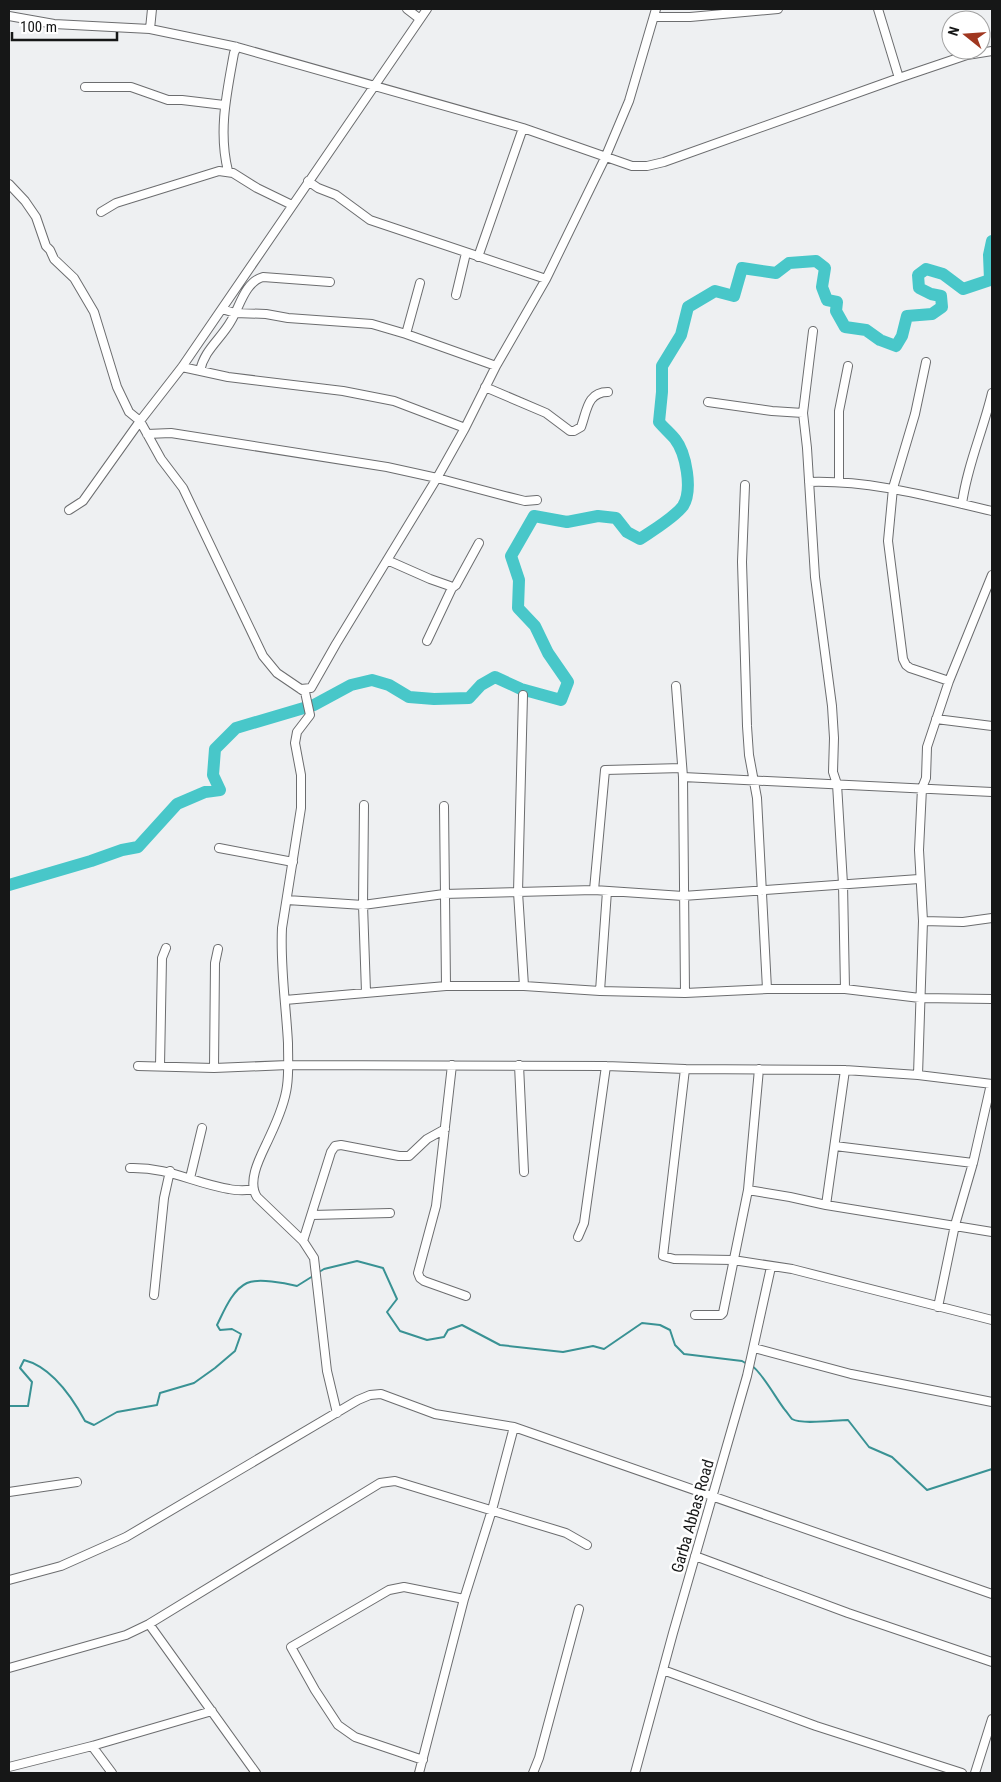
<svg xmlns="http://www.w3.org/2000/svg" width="1001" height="1782" viewBox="0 0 1001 1782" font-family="'Roboto Condensed',sans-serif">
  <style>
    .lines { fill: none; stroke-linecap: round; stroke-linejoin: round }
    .stream { stroke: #399294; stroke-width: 2 }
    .river { stroke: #48c7c9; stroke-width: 12 }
    .street-casing { stroke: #6c6d6f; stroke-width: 10 }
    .street { stroke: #fff; stroke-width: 8 }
    .labels { text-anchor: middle; stroke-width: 5; stroke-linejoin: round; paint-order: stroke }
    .street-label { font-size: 16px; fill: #161717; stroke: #fff }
  </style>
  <rect width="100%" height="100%" fill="#eef0f2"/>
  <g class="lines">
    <path class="stream" d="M319,1272L324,1269L357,1261L383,1268L397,1299L387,1312L400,1331L427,1340L444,1337L448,1330L462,1325L500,1345L563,1352L593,1346L604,1349L642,1323L660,1325L670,1330L675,1345L684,1354L742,1361L747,1364
      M752,1366C761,1371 777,1400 785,1410C787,1412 790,1417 792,1419C802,1425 835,1420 848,1420L869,1447L892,1457L927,1490L992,1469
      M9,1406H28L32,1382L20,1368L24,1360C52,1367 72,1397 85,1421L94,1425L117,1412L157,1405L160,1393L194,1383L215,1368L235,1351L241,1334L232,1329L220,1330L217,1325C224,1311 232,1290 247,1283C258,1278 285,1283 297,1286L313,1276"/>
    <path class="river" d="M9,885L91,861L122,850L138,847L177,804L205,792L220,790L213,775L215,749L236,728L314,705L351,685L372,680L389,685L409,697L434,699L469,698L481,685L495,677L521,689L561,700L568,682L548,653L535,626L518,608L519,580L511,556L534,516L567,522L598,516L616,518L627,532L640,539C652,531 674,518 683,506C693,490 686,453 675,439C670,433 664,428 659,422L662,392V366L681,335L688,307L715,291L734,296L742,268L776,273L789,263L816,261L825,268L822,287L827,300L837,302L836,311L845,327L866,330L880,340L896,346L902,336L907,316L932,314L942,307L941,296L931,294L919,288L918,275L926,269L943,274L963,289L990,280L989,255L992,241"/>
    <g class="street-casing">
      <path id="street" d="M407,9L420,19
        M878,9L899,78
        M9,16L54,24L150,29L237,47L523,128L632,166H647L664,162L899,78L967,55L992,51
        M654,17H690L778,9
        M150,29L152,9
        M85,87H131L168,100H182L224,105
        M228,171C218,131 227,92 234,53L237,47
        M308,181L318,188L336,195L370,220L546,279
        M9,184L25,201L36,217L46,246L50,250L54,259L74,278L94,312L117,387L129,412L140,421L161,459L183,488L263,656L277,673L305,692L310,715L297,732L295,743L301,775V808L282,928C280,967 286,1005 288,1043C288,1057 289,1072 287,1086C285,1103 277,1121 270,1136C262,1154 246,1180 257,1197L303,1241L314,1258L327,1371L337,1413
        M101,212L116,203L219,171L233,173L257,188L292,205
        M478,257L523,128
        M456,295L466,253
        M222,309L235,313L266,314L288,318L372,324L406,334L496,366
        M813,331L803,413L807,448L815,577L832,706L834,738L833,772L837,784L843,884L845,989
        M406,334L420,283
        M926,362L915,414L893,488L888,541L903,659L906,665L910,668L949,681
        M182,367L228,377L343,391L394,401L465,428
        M200,371C204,350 221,339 231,321C240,306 245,282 263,277L330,282
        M485,387L546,413L570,431H574L581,427C587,411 587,392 608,392
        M708,402L772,411L803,413
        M147,434L171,433L387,467L437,478L505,496L525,501L537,500
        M839,481V411L848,366
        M809,482C872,480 931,497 992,511
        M745,485L742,562L747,726L749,755L757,798L767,989
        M962,504C967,466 983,431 992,393
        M69,510L83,501L140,421L182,367L427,9
        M387,560L430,579L450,586L452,588
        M427,641L452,588L456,585L479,543
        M676,686L683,777L685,993
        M301,689L311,688L336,644L437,478L465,428L496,366L546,279L605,158L629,101L656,9
        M523,695L518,892L524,986
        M936,719L992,726
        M683,777L992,792
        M364,805L363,905L366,992
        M444,806L446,986
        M219,848L293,862
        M594,890L605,770L682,768
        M287,900L363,905L444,894L594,890L683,896L919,879
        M923,921L963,922L992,918
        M600,991L607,891
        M285,1000L446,986H524L600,991L685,993L767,989H845L920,998L992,999
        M452,1065L436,1206L418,1273L420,1278L424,1281L466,1296
        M519,1065L524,1172
        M138,1066L214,1068L288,1065L606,1066L685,1069L845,1070L918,1075L992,1084
        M160,1066L162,958L166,948
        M214,1068L215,963L218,949
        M685,1069L663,1256L674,1259L733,1260L792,1269L992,1320
        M918,1075L923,921L919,850L922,788L926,778L927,747L949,681L992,575
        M835,1146L973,1163
        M130,1168C169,1167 193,1183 229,1189C237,1191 245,1190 252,1190
        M190,1178L202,1128
        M748,1190L790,1197L826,1205L992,1232
        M826,1205L845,1070
        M312,1215L390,1213
        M578,1237L584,1223L606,1066
        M303,1241L331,1152L335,1146L341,1145L399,1156H409L427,1139L445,1129
        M154,1295L164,1198L170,1171
        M938,1307L955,1225L973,1163L991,1084
        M695,1315H721L723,1313L748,1190L759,1069
        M754,1348L851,1374L992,1402
        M9,1492L77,1482
        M695,1556L848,1613L992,1662
        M9,1580L61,1566L126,1537L358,1400L370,1395L381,1394L435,1414L514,1427L992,1594
        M149,1624L256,1773
        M9,1668L126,1635L149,1624L380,1483L395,1481L566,1533L587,1545
        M663,1670L816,1726L962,1773
        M92,1746L112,1773
        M423,1760L355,1737L338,1725L315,1690L291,1647L389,1590L404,1587L464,1599
        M9,1767L92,1746L212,1711
        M419,1773L464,1599L492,1510L514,1427
        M533,1773L539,1758L579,1609
        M635,1773L673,1633L747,1376L771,1267
        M975,1773L992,1719"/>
    </g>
    <use href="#street" class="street"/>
  </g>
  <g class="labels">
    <g class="street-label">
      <text transform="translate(692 1516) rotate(-74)" y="6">Garba Abbas Road</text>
    </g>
  </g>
  <rect width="1001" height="1782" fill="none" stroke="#161717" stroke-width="20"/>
  <g transform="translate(966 35) rotate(287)"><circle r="24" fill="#ffffff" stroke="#a2a2a2"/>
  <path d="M0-4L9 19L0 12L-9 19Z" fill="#a03720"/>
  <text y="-8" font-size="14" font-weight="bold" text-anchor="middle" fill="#161717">N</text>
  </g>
  <path d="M12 32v8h105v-8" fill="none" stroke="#161717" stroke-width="2.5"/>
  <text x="20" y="32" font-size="15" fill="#161717" stroke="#ffffff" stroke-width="4" paint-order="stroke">100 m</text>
</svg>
